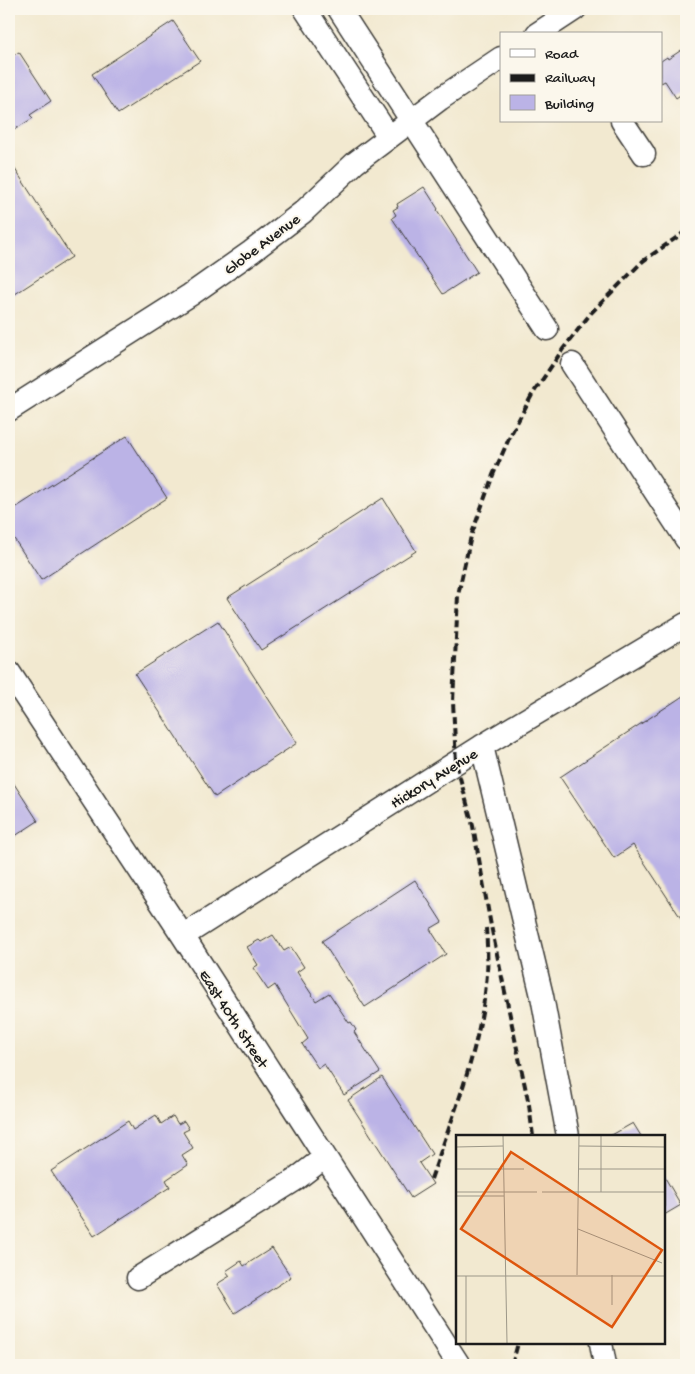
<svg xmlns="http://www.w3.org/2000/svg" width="695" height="1374" viewBox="0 0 695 1374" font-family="'Gochi Hand',sans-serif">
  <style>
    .building { fill: #bbb3e6 }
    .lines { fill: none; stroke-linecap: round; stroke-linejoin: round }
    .minor-casing { stroke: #3c3b37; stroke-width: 25 }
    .minor { stroke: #fff; stroke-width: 22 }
    .rail { stroke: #1c1c1c; stroke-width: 4; stroke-dasharray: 8 4; stroke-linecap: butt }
    .labels { text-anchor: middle; stroke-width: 4; stroke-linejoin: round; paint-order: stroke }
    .street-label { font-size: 16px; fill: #1c1c1c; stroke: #fbf7ec }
    .inset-road { fill: none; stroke: #9c9788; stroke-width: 1 }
    .view { fill: #de560d; fill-opacity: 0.15; stroke: #de560d; stroke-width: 2.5 }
    .inset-edge { fill: none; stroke: #1c1c1c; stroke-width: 2.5 }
  </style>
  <rect width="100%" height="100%" fill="#fbf7ec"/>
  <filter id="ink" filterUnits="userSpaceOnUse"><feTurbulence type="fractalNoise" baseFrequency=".02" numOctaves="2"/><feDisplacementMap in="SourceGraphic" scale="10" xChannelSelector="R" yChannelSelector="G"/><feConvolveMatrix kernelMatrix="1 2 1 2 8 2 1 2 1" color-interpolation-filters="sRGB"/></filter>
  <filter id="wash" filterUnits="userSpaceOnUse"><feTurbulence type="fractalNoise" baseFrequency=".0096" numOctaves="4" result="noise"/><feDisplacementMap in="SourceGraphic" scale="20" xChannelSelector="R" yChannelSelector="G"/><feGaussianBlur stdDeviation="1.12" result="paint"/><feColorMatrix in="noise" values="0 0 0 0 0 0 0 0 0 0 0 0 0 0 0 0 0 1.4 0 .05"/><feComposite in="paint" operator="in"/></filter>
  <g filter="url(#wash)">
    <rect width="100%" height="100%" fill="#f2e9d0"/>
    <g id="blocks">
      <path class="building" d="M173,21L200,61L118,114L92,74Z
        M686,47V91L676,98L665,81L661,83V61L667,57L668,59Z
        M19,52L51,101L30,115L33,118L9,133V58Z
        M9,160L72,257L9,298Z
        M424,187L438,209L437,210L477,272L443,294L392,218L396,215L393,210L398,207L397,204Z
        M127,436L167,498L41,580L9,531V512Z
        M383,498L416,551L261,650L227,598Z
        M218,621L297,743L215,797L135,674Z
        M686,694V926L633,845L614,858L560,777Z
        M9,776L38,821L9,840Z
        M415,880L442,922L430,929L446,954L365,1007L322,941Z
        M273,935L284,951L291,947L304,967L297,972L316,1001L329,993L349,1023L351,1022L356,1030L354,1032L380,1072L344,1095L324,1064L318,1068L302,1044L308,1039L275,985L268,990L253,968L258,965L247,947L259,940L261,942Z
        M382,1077L432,1154L419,1163L433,1184L411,1198L348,1100Z
        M156,1115L161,1124L173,1116L178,1124L184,1121L189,1129L183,1132L193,1148L182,1155L188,1165L166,1180L170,1187L94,1236L51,1171L128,1121L133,1130Z
        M633,1123L641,1136H610Z
        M664,1176L681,1205L664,1215Z
        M272,1248L291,1277L235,1313L217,1284L230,1276L226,1271L241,1261L244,1266Z"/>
    </g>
  </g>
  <g filter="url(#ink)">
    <use href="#blocks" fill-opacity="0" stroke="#3c3b37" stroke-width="1"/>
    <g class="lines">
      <g class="minor-casing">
        <path id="minor" d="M305,9L389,137
          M339,9L547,329
          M537,34L575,9
          M622,121L644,154
          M572,364L686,539
          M9,410L190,295L251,252L303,212L355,163L440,99L501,58
          M9,672L183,936L459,1365
          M482,746L542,996L568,1136
          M183,936L482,746L686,624
          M138,1278L295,1180L325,1157
          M601,1343L605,1365"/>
      </g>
      <use href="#minor" class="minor"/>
      <path class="rail" d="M533,1136L529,1105L491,926L473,826L456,763L453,702L458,595L471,536L493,475L511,434L532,395L563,349L591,313L643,261L686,231
        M431,1179C455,1110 481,1047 487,974C488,959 487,943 486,928
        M512,1365L518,1343"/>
    </g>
  </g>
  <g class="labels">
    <g class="street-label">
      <text transform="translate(261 243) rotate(-37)" y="6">Globe Avenue</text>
      <text transform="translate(433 777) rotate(-32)" y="6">Hickory Avenue</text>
      <text transform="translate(235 1018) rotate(57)" y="6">East 40th Street</text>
    </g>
  </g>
  <g transform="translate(456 1135)">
    <rect width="209" height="209" fill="#f2e9d0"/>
    <path class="inset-road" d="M47,0L51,208M145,0V57M123,11L209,12M0,12L47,11M0,34H68M123,34H209M0,57H81M86,57H209M0,61H48M122,94L206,128M121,140L123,0M0,141H209M10,141V208M156,170V140"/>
    <path class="view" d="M55,17L206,115L156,192L5,94Z"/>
    <rect width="209" height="209" class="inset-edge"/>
  </g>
  <rect width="695" height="1374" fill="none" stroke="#fbf7ec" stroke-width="30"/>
  <rect x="500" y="32" width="162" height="90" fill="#fbf7ec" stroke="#a29f99"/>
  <rect x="510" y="49" width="25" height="8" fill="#ffffff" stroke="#a29f99"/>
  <text x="545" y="58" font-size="15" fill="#1c1c1c">Road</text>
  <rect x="510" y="74" width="25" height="8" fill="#1c1c1c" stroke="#a29f99"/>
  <text x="545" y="82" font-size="15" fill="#1c1c1c">Railway</text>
  <rect x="510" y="95" width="25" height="15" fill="#bbb3e6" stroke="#a29f99"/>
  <text x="545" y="108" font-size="15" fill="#1c1c1c">Building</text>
</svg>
